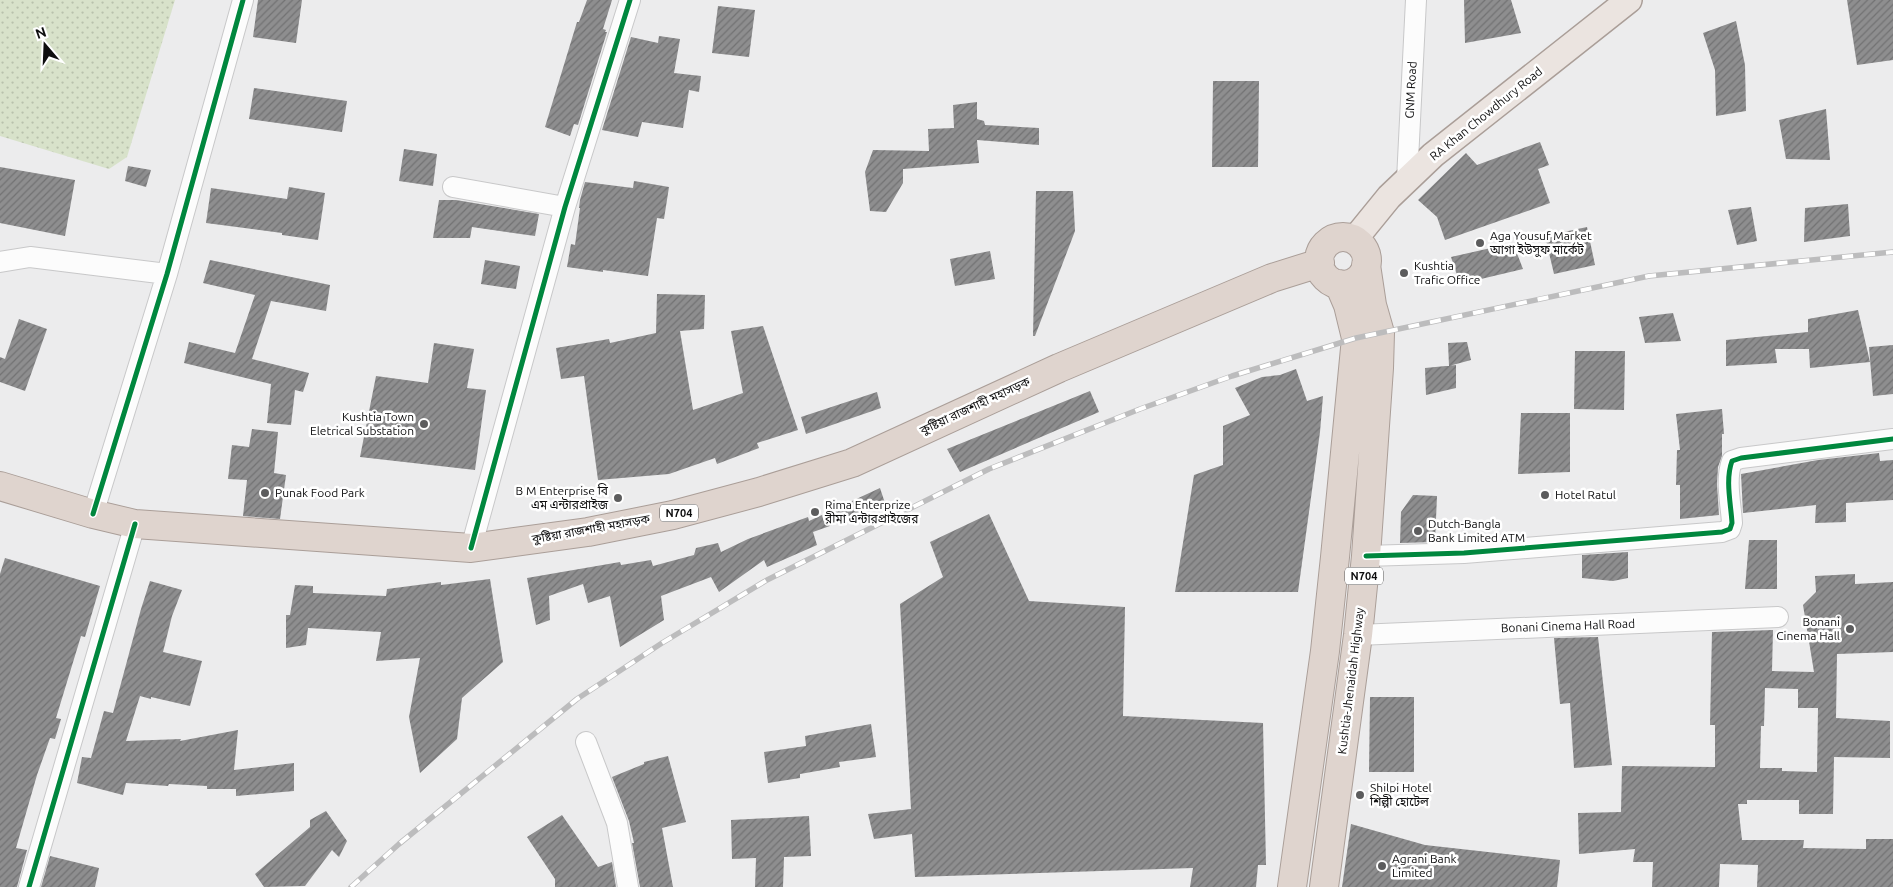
<svg xmlns="http://www.w3.org/2000/svg" width="1893" height="887" viewBox="0 0 1893 887" font-family="Ubuntu,'Noto Sans Bengali',sans-serif">
  <style>
    .park { fill: url(#park-dots) }
    .building { fill: url(#building-hatch); fill-rule: evenodd }
    .lines { fill: none; stroke-linecap: round; stroke-linejoin: round }
    .minor-casing { stroke: #c8c8c9; stroke-width: 22 }
    .major-casing { stroke: #aa9e98; stroke-width: 28 }
    .highway-casing { stroke: #aa9e98; stroke-width: 30 }
    .minor { stroke: #fcfcfc; stroke-width: 20 }
    .major { stroke: #ebe4e0; stroke-width: 25 }
    .highway { stroke: #dfd4ce; stroke-width: 28 }
    .rail-casing { stroke: #bcbcbd; stroke-width: 5.5 }
    .rail { stroke: #fff; stroke-width: 4; stroke-dasharray: 11; stroke-linecap: butt }
    .cycleway-casing { stroke: #fff; stroke-width: 8 }
    .cycleway { stroke: #00873e; stroke-width: 5 }
    .poi-dot { fill: #5c5c5d; stroke: #fff; stroke-width: 2 }
    .labels { text-anchor: middle; stroke-width: 5; stroke-linejoin: round; paint-order: stroke }
    .shield { fill: #fff; stroke: #565657; stroke-width: 1 }
    .shield-label { font-size: 11px; font-weight: bold; fill: #0e0e0f }
    .street-label { font-size: 12px; fill: #0e0e0f; stroke: #fff }
    .poi-label { font-size: 12px; fill: #0e0e0f; stroke: #fff; text-anchor: start }
  </style>
  <defs>
    <pattern id="park-dots" width="8" height="8" patternUnits="userSpaceOnUse" patternTransform="scale(1.25)"><rect width="8" height="8" fill="#d8e2ca"/><path d="M2 2h.1M6 6h.1" fill="none" stroke="#b8c1ac" stroke-width="1.8" stroke-linecap="round"/></pattern>
    <pattern id="building-hatch" width="6" height="6" patternUnits="userSpaceOnUse" patternTransform="scale(1.25)"><rect width="6" height="6" fill="#8e8e8f"/><path d="M-1 1l2-2M0 6l6-6M5 7l2-2" fill="none" stroke="#727273"/></pattern>
  </defs>
  <rect width="100%" height="100%" fill="#ececed"/>
  <path class="park" d="M0,0H175L127,157L109,169L0,136Z"/>
  <path class="building" d="M258,0H302L296,43L253,37Z
    M587,0H612L603,29L606,30L605,32H607L578,125L574,124L570,136L545,127L577,22H579Z
    M1464,0H1511L1521,33L1465,43Z
    M1847,0H1893V60L1857,65Z
    M718,6L755,10L749,57L712,53Z
    M1736,21L1745,65L1746,111L1716,116L1715,70L1703,33Z
    M659,36L680,39L674,73L701,76L699,92L689,90L683,128L642,122L638,137L602,130L631,37L658,43Z
    M1213,81H1259L1258,167H1212Z
    M254,88L347,101L342,132L249,119Z
    M977,102V119L984,121L985,125L1039,128V145L977,140L979,163L903,169V183L886,212L870,211L865,172L873,150L929,151L928,129L954,128L953,105Z
    M1826,109L1830,160L1786,159L1779,120Z
    M1540,142L1549,165L1538,169L1550,203L1445,240L1437,217L1418,200L1466,153L1477,165Z
    M404,149L437,154L433,186L399,181Z
    M128,166L151,170L146,187L125,181Z
    M0,167L75,180L65,236L0,223Z
    M634,181L669,187L664,219L657,218L648,276L603,270V272L567,267L571,244L575,245L580,208H579L580,200L585,182L633,188Z
    M289,187L325,193L318,240L282,235V233L206,223L211,188L287,199Z
    M1036,191H1073L1075,231L1035,336H1033Z
    M439,200H456L539,214L535,236L472,227L470,238H433Z
    M1848,204L1850,236L1804,242L1805,208Z
    M1751,207L1757,241L1737,245L1728,210Z
    M1587,227L1595,265L1554,274L1545,236Z
    M1513,243L1523,269L1460,284L1451,257Z
    M990,251L995,279L955,286L950,259Z
    M210,260L330,285L326,311L271,301L252,359L309,373L303,392L295,390L291,425L267,423L271,384L184,363L189,342L235,353L255,295L203,283Z
    M485,260L520,266L516,289L481,284Z
    M657,294L705,295L704,329L680,331L693,410L743,393L731,331L763,326L798,430L757,443L759,448L717,464L715,458L669,474L598,480L584,376L561,379L556,348L609,339L610,343L656,333Z
    M1858,310L1870,362L1810,368L1809,349H1775L1777,363L1726,366V340L1808,332V319Z
    M1673,313L1681,341L1645,343L1639,317Z
    M19,319L47,329L25,391L0,382V357L5,359Z
    M1467,342L1471,360L1449,366L1448,343Z
    M434,343L474,349L467,388L486,390L475,470L360,457L376,376L428,383Z
    M1893,345V394L1873,396L1869,347Z
    M1575,351H1625L1624,410L1574,409Z
    M1456,365V388L1426,395L1425,368Z
    M1296,369L1307,401L1323,396L1320,432L1298,592H1175L1194,475L1223,465V426L1250,415L1235,388L1262,377L1280,375Z
    M1090,391L1099,412L960,472L947,449Z
    M877,392L881,408L806,434L801,417Z
    M1722,409L1724,434H1722V456L1718,467L1717,484L1719,515L1680,519V485H1676L1677,450H1680L1676,414Z
    M1521,413H1570V472L1518,474Z
    M252,429L278,432L274,473L286,475L280,519L243,516L247,480L228,479L232,445L249,447Z
    M1879,453L1880,461L1893,460V500L1846,503V522L1815,523L1816,505L1743,513L1741,474L1818,460Z
    M880,488L885,503L855,517L813,532L817,545L767,567L764,560L719,592L711,577L661,596L664,620L620,647L610,596L588,603L583,584L549,596L550,620L536,625L527,578L620,562L621,565L651,560L653,566L694,555L696,548L718,543L721,552L748,539L808,517L809,521Z
    M1413,495L1437,496L1435,542L1400,543L1401,512Z
    M989,514L1029,601L1125,607L1123,716L1263,723L1266,865H1258L1256,887H1190L1193,868L915,877L912,834L874,839L868,814L911,809L900,604L943,577L930,542Z
    M1749,540H1777V589H1745Z
    M1628,552V578L1613,581L1582,578V555Z
    M5,558L100,586L85,637L81,636L56,718L61,719L55,739L50,738L37,775L16,848L27,850L17,887H0V574Z
    M1855,574V584L1893,582V652L1837,654L1836,718L1890,721V758L1834,757L1833,814H1799V800H1747V804H1738L1742,840H1804L1803,848L1866,849V839H1893V887H1757L1758,865L1720,864L1719,887H1652L1653,862H1633L1635,849L1579,854L1578,813L1621,812L1622,766L1715,767V725H1710L1712,632L1773,630L1772,671L1814,672L1803,605L1816,592L1815,576ZM1765,688L1798,689V708H1818L1817,772L1782,771V768H1760L1761,726H1764Z
    M490,579L503,662L462,698L457,739L420,773L409,717L420,658L376,661L381,632L308,628L306,645L286,648V615H290L295,585L313,586V593L386,596L387,589L441,582V585Z
    M150,581L182,590L172,616L163,652L202,661L190,706L151,697V699L140,696L126,741L181,739L180,741L238,730L234,770L294,763V791L236,796V789H207V786L169,784L168,786L126,783L123,795L77,783L82,757L91,758L104,711L113,713L141,609Z
    M1598,637L1612,765L1574,768L1570,703L1560,704L1554,638Z
    M1370,697H1414V772H1369Z
    M871,724L876,757L839,762L840,767L800,774V778L768,783L764,752L806,746L805,736Z
    M668,756L686,822L662,828L673,887H640L632,843H634L629,821L612,777L644,764V762Z
    M326,811L347,841L339,857L332,850L305,886L264,887L255,874L310,827V820Z
    M562,815L598,867L612,862L616,887H555V879L527,837Z
    M809,816L811,856L784,857L783,887H755L756,858L732,859L731,820Z
    M1351,824L1425,845L1560,860L1557,887H1342Z
    M50,856L99,868L95,887H41Z"/>
  <g class="lines">
    <g class="minor-casing">
      <path id="minor" d="M1407,180L1416,0
        M453,187L565,207
        M0,262L30,257L167,274
        M93,514L167,274L243,0
        M471,548L565,207L630,0
        M1366,556L1464,553L1722,532L1730,529L1732,523C1731,504 1725,480 1732,461L1741,458L1893,439
        M1358,635L1778,617
        M586,742L617,823L628,887
        M29,887L135,524"/>
    </g>
    <g class="major-casing">
      <path id="major" d="M1354,240L1389,197L1433,155L1629,0"/>
    </g>
    <g class="highway-casing">
      <path id="highway" d="M1319 261a24 24 0 1 1 48 0a24 24 0 1 1-48 0Z
        M0,486L93,514L135,524L471,548L588,532L673,515L759,492L852,463L1059,368L1272,278L1320,263
        M1292,887L1325,651L1335,557L1356,338L1348,305L1339,284
        M1324,887L1358,635L1366,556L1379,368L1380,333L1372,305L1366,265"/>
    </g>
    <use href="#minor" class="minor"/>
    <use href="#major" class="major"/>
    <use href="#highway" class="highway"/>
    <g class="rail-casing">
      <path id="rail" d="M351,887L399,844L577,699L662,643L767,580L989,469L1140,409L1232,376L1356,338L1649,276L1893,252"/>
    </g>
    <use href="#rail" class="rail"/>
    <g class="cycleway-casing">
      <path id="cycleway" d="M93,514L167,274L243,0
        M471,548L565,207L630,0
        M1366,556L1464,553L1722,532L1730,529L1732,523C1731,504 1725,480 1732,461L1741,458L1893,439
        M29,887L135,524"/>
    </g>
    <use href="#cycleway" class="cycleway"/>
  </g>
  <g class="poi-dot">
    <circle cx="1480" cy="243" r="5"/>
    <circle cx="1404" cy="273" r="5"/>
    <circle cx="424" cy="424" r="5"/>
    <circle cx="265" cy="493" r="5"/>
    <circle cx="1545" cy="495" r="5"/>
    <circle cx="618" cy="498" r="5"/>
    <circle cx="815" cy="512" r="5"/>
    <circle cx="1418" cy="531" r="5"/>
    <circle cx="1850" cy="629" r="5"/>
    <circle cx="1360" cy="795" r="5"/>
    <circle cx="1382" cy="866" r="5"/>
  </g>
  <g class="labels">
    <g class="shield">
      <rect x="660" y="504.5" width="38" height="17" rx="4"/>
      <rect x="1345" y="567.5" width="38" height="17" rx="4"/>
    </g>
    <g class="shield-label">
      <text x="679" y="517">N704</text>
      <text x="1364" y="580">N704</text>
    </g>
    <g class="street-label">
      <text transform="translate(1411 90) rotate(-87)" y="4">GNM Road</text>
      <text transform="translate(1486 114) rotate(-39)" y="4">RA Khan Chowdhury Road</text>
      <text transform="translate(975 406) rotate(-25)" y="4">কুষ্টিয়া রাজশাহী মহাসড়ক</text>
      <text transform="translate(591 529) rotate(-10)" y="4">কুষ্টিয়া রাজশাহী মহাসড়ক</text>
      <text transform="translate(1568 626) rotate(-2)" y="4">Bonani Cinema Hall Road</text>
      <text transform="translate(1351 681) rotate(-83)" y="4">Kushtia-Jhenaidah Highway</text>
    </g>
    <g class="poi-label">
      <text x="1490" y="240">Aga Yousuf Market<tspan x="1490" dy="14">আগা ইউসুফ মার্কেট</tspan></text>
      <text x="1414" y="270">Kushtia<tspan x="1414" dy="14">Trafic Office</tspan></text>
      <text x="414" y="421" text-anchor="end">Kushtia Town<tspan x="414" dy="14">Eletrical Substation</tspan></text>
      <text x="608" y="495" text-anchor="end">B M Enterprise বি<tspan x="608" dy="14">এম এন্টারপ্রাইজ</tspan></text>
      <text x="275" y="497">Punak Food Park</text>
      <text x="1555" y="499">Hotel Ratul</text>
      <text x="825" y="509">Rima Enterprize<tspan x="825" dy="14">রীমা এন্টারপ্রাইজের</tspan></text>
      <text x="1428" y="528">Dutch-Bangla<tspan x="1428" dy="14">Bank Limited ATM</tspan></text>
      <text x="1840" y="626" text-anchor="end">Bonani<tspan x="1840" dy="14">Cinema Hall</tspan></text>
      <text x="1370" y="792">Shilpi Hotel<tspan x="1370" dy="14">শিল্পী হোটেল</tspan></text>
      <text x="1392" y="863">Agrani Bank<tspan x="1392" dy="14">Limited</tspan></text>
    </g>
  </g>
  <g transform="translate(45 45) rotate(341)" stroke="#ffffff" stroke-width="4" paint-order="stroke">
  <path d="M0-4L9 19L0 12L-9 19Z" fill="#0e0e0f"/>
  <text y="-8" font-size="14" font-weight="bold" text-anchor="middle" fill="#0e0e0f">N</text>
  </g>
</svg>
